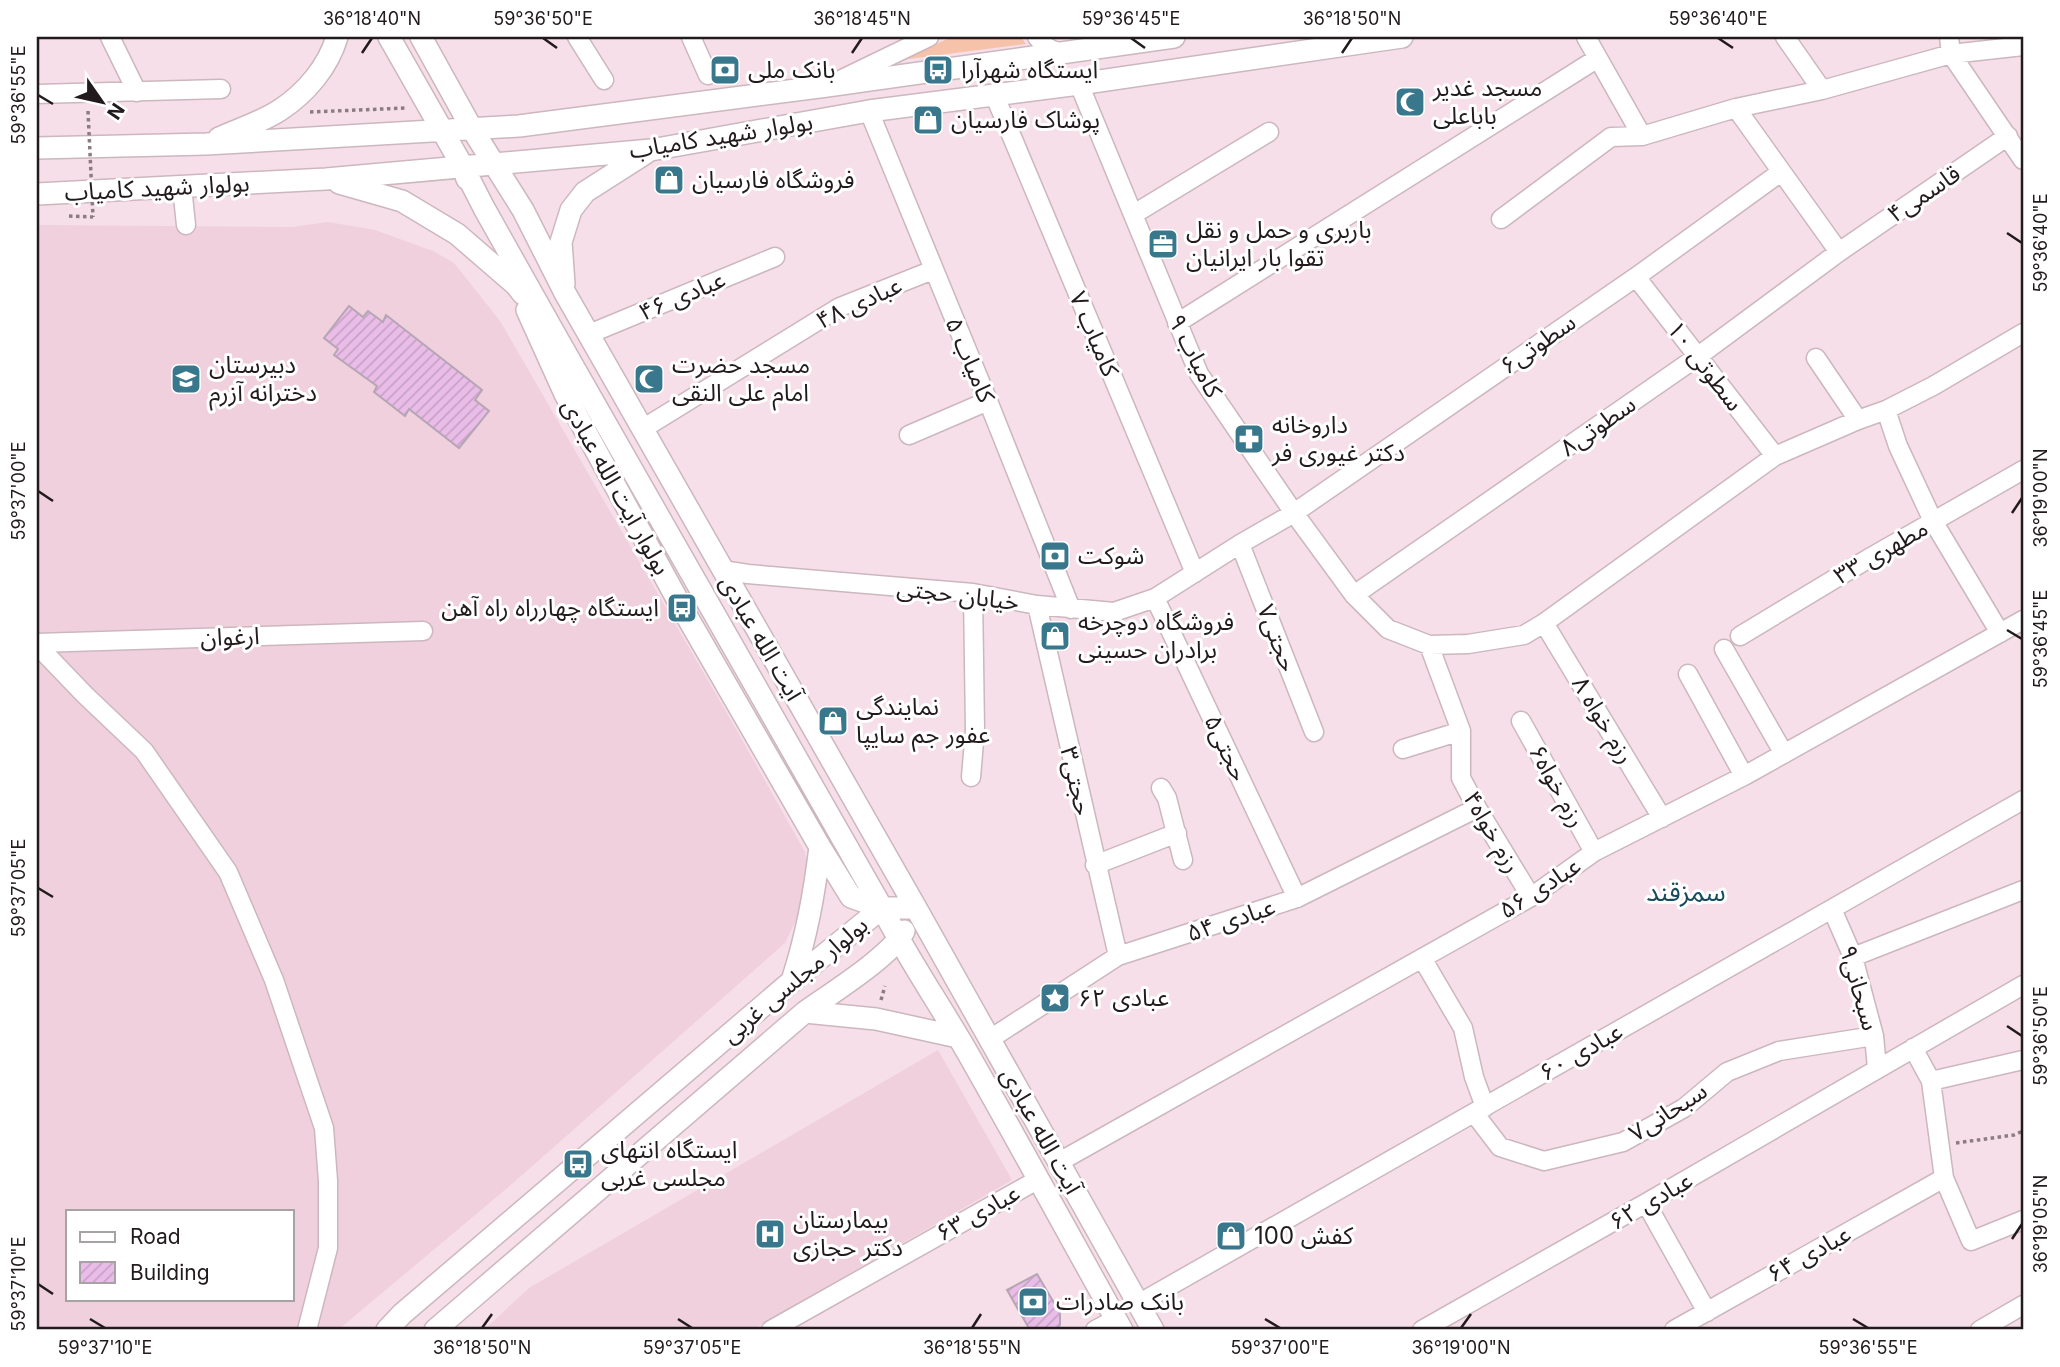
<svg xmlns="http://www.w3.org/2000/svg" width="2060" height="1367" viewBox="0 0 2060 1367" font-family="Inter,'Noto Sans Arabic',sans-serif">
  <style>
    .built { fill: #efd0dc; fill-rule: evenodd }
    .grass { fill: #f6c2aa }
    .building { fill: url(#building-hatch); stroke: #b6a6b5; stroke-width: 2 }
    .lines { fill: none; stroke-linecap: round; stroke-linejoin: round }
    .minor-casing { stroke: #cdb7bf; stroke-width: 21 }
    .major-casing { stroke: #cdb7bf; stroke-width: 24 }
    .path { stroke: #8b7c82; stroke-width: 3.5; stroke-dasharray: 3.5 3.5; stroke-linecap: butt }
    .minor { stroke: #fff; stroke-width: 18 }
    .major { stroke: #fff; stroke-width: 21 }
    .path-bridge { stroke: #8b7c82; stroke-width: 3.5; stroke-dasharray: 3.5 3.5; stroke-linecap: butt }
    .ticks { fill: none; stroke: #221a1d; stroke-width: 2.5 }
    .labels { text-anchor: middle; stroke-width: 6; stroke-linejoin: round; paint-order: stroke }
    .poi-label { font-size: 24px; fill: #221a1d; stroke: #fff; text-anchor: start }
    .street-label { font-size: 24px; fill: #221a1d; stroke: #fff }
    .neighbourhood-label { font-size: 26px; fill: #184b5c; stroke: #fff }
    .neatline { fill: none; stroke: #221a1d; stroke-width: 2.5 }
    .ticks-label { font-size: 18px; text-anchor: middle; fill: #221a1d }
  </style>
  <defs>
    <pattern id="building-hatch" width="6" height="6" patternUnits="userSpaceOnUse" patternTransform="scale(1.75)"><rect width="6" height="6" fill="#e9bde7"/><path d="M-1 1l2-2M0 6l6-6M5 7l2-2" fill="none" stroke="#c8a2c6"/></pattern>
  </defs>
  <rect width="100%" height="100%" fill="#f6dfe8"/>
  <path class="built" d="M328,222L375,230L433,251L454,263L500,321L732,722L805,852L808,872L797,918L785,943L512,1184L338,1330H37V225L292,227ZM68,1211H292V1299H68Z
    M938,1050L1012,1180L752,1330H484L529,1288Z"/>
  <path class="grass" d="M952,37H1021L1026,44L900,60Z"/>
  <path class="building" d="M349,306L363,317L368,311L383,322L386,315L482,390L475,400L489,411L459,448L409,409L405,416L374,392L377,386L334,355L338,349L324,338Z
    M1037,1274L1060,1313V1325L1056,1330H1030L1007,1290Z"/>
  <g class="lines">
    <g class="minor-casing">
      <path id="minor" d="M110,37L137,92
        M577,37L604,80
        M691,37L708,75
        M1037,37C1045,47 1051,51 1064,53
        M1586,37L1642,136
        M1785,37L1822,90
        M1949,37L1951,54L2023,160
        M838,81L929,37
        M1079,84L1199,374L1294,513L1354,595L1388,629L1429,645L1468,644L1524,635L1544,623L1775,456L1858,420L1886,410L1933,386L2023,333
        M37,94L221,89
        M994,94L1195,573
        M1736,108L1839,252
        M869,111L988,401L1071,609
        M182,187L186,225
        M1134,214L1269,132
        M1501,219L1611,137L1642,136L1736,108L1822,90L1951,54L2023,46
        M1636,277L1775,456
        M1177,323L1598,58
        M589,334L775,257
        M1816,358L1858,420
        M1886,410L1898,446L1933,521L2000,633
        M644,428L840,307L933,270
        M909,435L988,401
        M1240,544L1314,732
        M722,570L748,574L973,593L1037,605L1114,612L1155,598L1240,544L1294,513L1636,277L1781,172
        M1354,595L1697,357L1839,252L2008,136
        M1155,598L1297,898
        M1037,605L1118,956
        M1544,623L1662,818
        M1740,636L1871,557L2023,470
        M37,643L423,631
        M37,645L85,695L144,751L228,872L274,980L324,1128L328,1181V1248L307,1330
        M1429,645L1461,731V778L1477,808L1531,897
        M1724,649L1784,754
        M1688,674L1744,776
        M1521,721L1594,852
        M1403,749L1461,731
        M971,777L975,730L973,593
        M1161,788L1167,798L1183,860
        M1095,865L1177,833
        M1832,909L1853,957L1874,1036L1877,1068
        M1853,957L2023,890
        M1422,958L1463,1028L1474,1077L1485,1107
        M990,1039L1118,956L1297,898L1477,808
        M1913,1048L1931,1081L1944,1178L1971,1241L2023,1220
        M1931,1081L2023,1060
        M1474,1113L1500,1147L1544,1161L1623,1142L1684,1108L1727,1072L1779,1051L1874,1036
        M1059,1162L1531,897L1594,852L1744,776L2023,620
        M1646,1203L1707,1312
        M1138,1304L2023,800
        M771,1330L1039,1179
        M1095,1330L1116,1319
        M1422,1330L1646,1203L2023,985
        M1674,1330L1944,1178
        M1980,1330L2023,1305"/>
    </g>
    <g class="major-casing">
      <path id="major" d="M389,37L463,167L467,179
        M421,37L472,129L523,210L565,293L916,908L1153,1330
        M219,138C239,129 262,122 280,110C306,93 328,67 337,37
        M37,148L206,144L519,126L827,86L1174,37
        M463,167L484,208L557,338L882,908C907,957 938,1002 966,1050C1019,1143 1070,1237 1122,1330
        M339,183L402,201L457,234L516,285L523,294
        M37,194L326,179L651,150L869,111L1079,84L1402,37
        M564,284L561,242L571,210L585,192L646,153
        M527,310L565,394L682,608L820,847L851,897L882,908
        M792,981C807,934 814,895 820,847
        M805,1012L876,1019L958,1037
        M387,1330L402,1314L792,981L882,908H916
        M435,1330L805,1012C830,994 890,957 904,931"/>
    </g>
    <path class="path" d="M310,112L406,108
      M69,216L93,217
      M881,1000L885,986
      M1956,1143L2014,1135L2023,1131"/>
    <use href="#minor" class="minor"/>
    <use href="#major" class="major"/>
    <path class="path-bridge" d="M88,111L93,217"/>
  </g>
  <path class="ticks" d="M543,38L557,48M1131,38L1145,48M1718,38L1733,48M362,53L372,38M852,53L862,38M1342,53L1352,38M38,95L53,104M2007,233L2022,243M38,491L53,501M2012,513L2022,498M2007,630L2022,639M38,888L53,897M2007,1026L2022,1036M2012,1239L2022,1224M38,1284L53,1294M90,1319L105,1328M678,1319L692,1328M1265,1319L1280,1328M1853,1319L1868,1328M482,1328L492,1314M972,1328L981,1314M1461,1328L1471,1314"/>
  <defs>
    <g id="bank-square" transform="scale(1.575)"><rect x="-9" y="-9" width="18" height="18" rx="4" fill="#39778c" stroke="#fff"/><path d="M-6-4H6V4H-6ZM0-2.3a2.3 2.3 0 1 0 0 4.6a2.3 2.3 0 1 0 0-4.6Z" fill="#fff"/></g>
    <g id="bus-square" transform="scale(1.575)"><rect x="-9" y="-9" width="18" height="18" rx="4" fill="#39778c" stroke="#fff"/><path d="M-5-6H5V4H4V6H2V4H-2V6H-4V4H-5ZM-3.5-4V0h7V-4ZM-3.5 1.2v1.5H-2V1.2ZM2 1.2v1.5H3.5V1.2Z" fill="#fff"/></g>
    <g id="mosque-square" transform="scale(1.575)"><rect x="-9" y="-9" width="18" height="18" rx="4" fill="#39778c" stroke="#fff"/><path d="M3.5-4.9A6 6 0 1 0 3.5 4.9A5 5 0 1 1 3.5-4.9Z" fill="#fff"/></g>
    <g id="shop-square" transform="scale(1.575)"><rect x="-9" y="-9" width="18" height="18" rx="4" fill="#39778c" stroke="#fff"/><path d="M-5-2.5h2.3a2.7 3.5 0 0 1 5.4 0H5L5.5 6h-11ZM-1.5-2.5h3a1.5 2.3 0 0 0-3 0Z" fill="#fff"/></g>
    <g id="office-square" transform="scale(1.575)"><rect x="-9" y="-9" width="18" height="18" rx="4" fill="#39778c" stroke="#fff"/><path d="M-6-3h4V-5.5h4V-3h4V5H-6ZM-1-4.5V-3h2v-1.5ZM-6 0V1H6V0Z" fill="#fff"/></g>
    <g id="school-square" transform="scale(1.575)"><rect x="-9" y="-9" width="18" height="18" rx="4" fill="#39778c" stroke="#fff"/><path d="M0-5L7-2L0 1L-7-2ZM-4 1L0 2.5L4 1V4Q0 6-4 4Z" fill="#fff"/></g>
    <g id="pharmacy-square" transform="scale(1.575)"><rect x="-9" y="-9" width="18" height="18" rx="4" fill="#39778c" stroke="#fff"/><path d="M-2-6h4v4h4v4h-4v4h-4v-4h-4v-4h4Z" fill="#fff"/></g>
    <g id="sight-square" transform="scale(1.575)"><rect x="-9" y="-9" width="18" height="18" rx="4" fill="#39778c" stroke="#fff"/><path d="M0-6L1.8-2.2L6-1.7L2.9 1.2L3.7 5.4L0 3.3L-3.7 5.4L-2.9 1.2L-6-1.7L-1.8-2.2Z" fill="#fff"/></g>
    <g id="hospital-square" transform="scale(1.575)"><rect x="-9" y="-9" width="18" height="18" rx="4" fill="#39778c" stroke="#fff"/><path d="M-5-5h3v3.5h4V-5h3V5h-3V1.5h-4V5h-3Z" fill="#fff"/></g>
  </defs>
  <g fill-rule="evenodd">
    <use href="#bank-square" x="725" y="70"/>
    <use href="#bus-square" x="938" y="70"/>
    <use href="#mosque-square" x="1410" y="102"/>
    <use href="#shop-square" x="928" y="120"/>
    <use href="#shop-square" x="669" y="180"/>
    <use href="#office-square" x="1163" y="244"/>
    <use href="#school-square" x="186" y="379"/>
    <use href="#mosque-square" x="649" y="379"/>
    <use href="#pharmacy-square" x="1249" y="439"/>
    <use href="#bank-square" x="1055" y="556"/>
    <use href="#bus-square" x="682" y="608"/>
    <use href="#shop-square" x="1055" y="636"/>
    <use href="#shop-square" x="833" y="721"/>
    <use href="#sight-square" x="1055" y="998"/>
    <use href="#bus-square" x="578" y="1164"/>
    <use href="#hospital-square" x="770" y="1234"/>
    <use href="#shop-square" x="1231" y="1236"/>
    <use href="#bank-square" x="1033" y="1302"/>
  </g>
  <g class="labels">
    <g class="poi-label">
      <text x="748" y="78">بانک ملی</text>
      <text x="961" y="78">ایستگاه شهرآرا</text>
      <text x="1433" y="96">مسجد غدیر<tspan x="1433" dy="28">باباعلی</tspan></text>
      <text x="951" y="128">پوشاک فارسیان</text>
      <text x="692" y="188">فروشگاه فارسیان</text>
      <text x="1186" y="238">باربری و حمل و نقل<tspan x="1186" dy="28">تقوا بار ایرانیان</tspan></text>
      <text x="209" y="373">دبیرستان<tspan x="209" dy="28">دخترانه آزرم</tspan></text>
      <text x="672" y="373">مسجد حضرت<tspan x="672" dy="28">امام علی النقی</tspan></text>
      <text x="1272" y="433">داروخانه<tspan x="1272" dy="28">دکتر غیوری فر</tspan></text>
      <text x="1078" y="564">شوكت</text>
      <text x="659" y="616" text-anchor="end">ایستگاه چهارراه راه آهن</text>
      <text x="1078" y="630">فروشگاه دوچرخه<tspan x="1078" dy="28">برادران حسینی</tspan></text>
      <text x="856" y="715">نمایندگی<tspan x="856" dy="28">عفور جم سایپا</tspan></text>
      <text x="1078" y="1006">عبادی ۶۲</text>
      <text x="601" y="1158">ایستگاه انتهای<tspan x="601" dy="28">مجلسی غربی</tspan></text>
      <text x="793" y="1228">بیمارستان<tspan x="793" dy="28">دکتر حجازی</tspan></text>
      <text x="1254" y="1244">کفش 100</text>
      <text x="1056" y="1310">بانک صادرات</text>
    </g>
    <g class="street-label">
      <text transform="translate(721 136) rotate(-9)" y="8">بولوار شهید کامیاب</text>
      <text transform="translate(157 188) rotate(-3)" y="8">بولوار شهید کامیاب</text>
      <text transform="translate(1924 194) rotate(-34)" y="8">قاسمی۴</text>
      <text transform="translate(682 296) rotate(-23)" y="8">عبادی ۴۶</text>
      <text transform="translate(859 303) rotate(-25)" y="8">عبادی ۴۸</text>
      <text transform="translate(1094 334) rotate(67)" y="8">کامیاب ۷</text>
      <text transform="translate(1538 344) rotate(-35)" y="8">سطوتی۶</text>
      <text transform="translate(1195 356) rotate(63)" y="8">کامیاب ۹</text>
      <text transform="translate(970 360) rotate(67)" y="8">کامیاب ۵</text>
      <text transform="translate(1705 366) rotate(52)" y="8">سطوتی ۱۰</text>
      <text transform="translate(1598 426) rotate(-35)" y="8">سطوتی۸</text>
      <text transform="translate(616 487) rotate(61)" y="8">بولوار آیت الله عبادی</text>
      <text transform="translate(1881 552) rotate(-30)" y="8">مطهری ۳۳</text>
      <text transform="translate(958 595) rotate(7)" y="8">خیابان حجتی</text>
      <text transform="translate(230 637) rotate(-2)" y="8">ارغوان</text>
      <text transform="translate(761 638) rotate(60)" y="8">آیت الله عبادی</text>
      <text transform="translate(1277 638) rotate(69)" y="8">حجتی۷</text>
      <text transform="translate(1603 720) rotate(59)" y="8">رزم خواه ۸</text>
      <text transform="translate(1226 748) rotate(65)" y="8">حجتی۵</text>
      <text transform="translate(1076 781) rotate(77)" y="8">حجتی۳</text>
      <text transform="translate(1557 786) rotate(61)" y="8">رزم خواه۶</text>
      <text transform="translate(1492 832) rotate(60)" y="8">رزم خواه۴</text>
      <text transform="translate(1540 888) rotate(-33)" y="8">عبادی ۵۶</text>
      <text transform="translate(1231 920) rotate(-18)" y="8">عبادی ۵۴</text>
      <text transform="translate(795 980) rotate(-40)" y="8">بولوار مجلسی غربی</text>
      <text transform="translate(1859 988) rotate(74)" y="8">سبحانی۹</text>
      <text transform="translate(1581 1052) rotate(-30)" y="8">عبادی ۶۰</text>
      <text transform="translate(1668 1112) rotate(-33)" y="8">سبحانی۷</text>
      <text transform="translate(1041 1131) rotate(61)" y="8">آیت الله عبادی</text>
      <text transform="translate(1651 1201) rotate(-30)" y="8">عبادی ۶۲</text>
      <text transform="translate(978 1213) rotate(-29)" y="8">عبادی ۶۳</text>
      <text transform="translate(1809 1254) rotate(-29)" y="8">عبادی ۶۴</text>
    </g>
    <g class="neighbourhood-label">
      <text x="1686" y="901">سمزقند</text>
    </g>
  </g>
  <rect width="2060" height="1367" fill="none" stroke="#ffffff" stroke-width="77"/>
  <rect x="66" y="1210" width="228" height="91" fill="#ffffff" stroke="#a7a3a5" stroke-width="2"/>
  <rect x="80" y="1232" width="35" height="10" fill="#ffffff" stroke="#a7a3a5" stroke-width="2"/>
  <text x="130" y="1244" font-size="21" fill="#221a1d">Road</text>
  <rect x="80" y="1262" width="35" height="21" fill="url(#building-hatch)" stroke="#a7a3a5" stroke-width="2"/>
  <text x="130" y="1280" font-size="21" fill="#221a1d">Building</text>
  <g transform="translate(102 102) rotate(124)" stroke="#ffffff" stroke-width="5" paint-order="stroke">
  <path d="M0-5L12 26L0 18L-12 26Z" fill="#221a1d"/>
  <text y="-10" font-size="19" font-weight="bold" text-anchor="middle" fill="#221a1d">N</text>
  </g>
  <rect x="38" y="38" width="1984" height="1290" class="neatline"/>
  <g class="ticks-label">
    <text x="372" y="25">36°18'40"N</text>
    <text x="543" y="25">59°36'50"E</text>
    <text x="862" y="25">36°18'45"N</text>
    <text x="1131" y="25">59°36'45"E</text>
    <text x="1352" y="25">36°18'50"N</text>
    <text x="1718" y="25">59°36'40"E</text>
    <text transform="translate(19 95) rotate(-90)" y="6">59°36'55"E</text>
    <text transform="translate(2041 243) rotate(-90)" y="6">59°36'40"E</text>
    <text transform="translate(19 491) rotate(-90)" y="6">59°37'00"E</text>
    <text transform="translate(2041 498) rotate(-90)" y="6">36°19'00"N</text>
    <text transform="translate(2041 639) rotate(-90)" y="6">59°36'45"E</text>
    <text transform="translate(19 888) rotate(-90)" y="6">59°37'05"E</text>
    <text transform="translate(2041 1036) rotate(-90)" y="6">59°36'50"E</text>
    <text transform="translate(2041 1224) rotate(-90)" y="6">36°19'05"N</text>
    <text transform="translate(19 1284) rotate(-90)" y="6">59°37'10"E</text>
    <text x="105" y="1354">59°37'10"E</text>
    <text x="482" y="1354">36°18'50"N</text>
    <text x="692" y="1354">59°37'05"E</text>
    <text x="972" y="1354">36°18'55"N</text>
    <text x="1280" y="1354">59°37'00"E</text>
    <text x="1461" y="1354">36°19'00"N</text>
    <text x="1868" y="1354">59°36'55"E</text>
  </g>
</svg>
